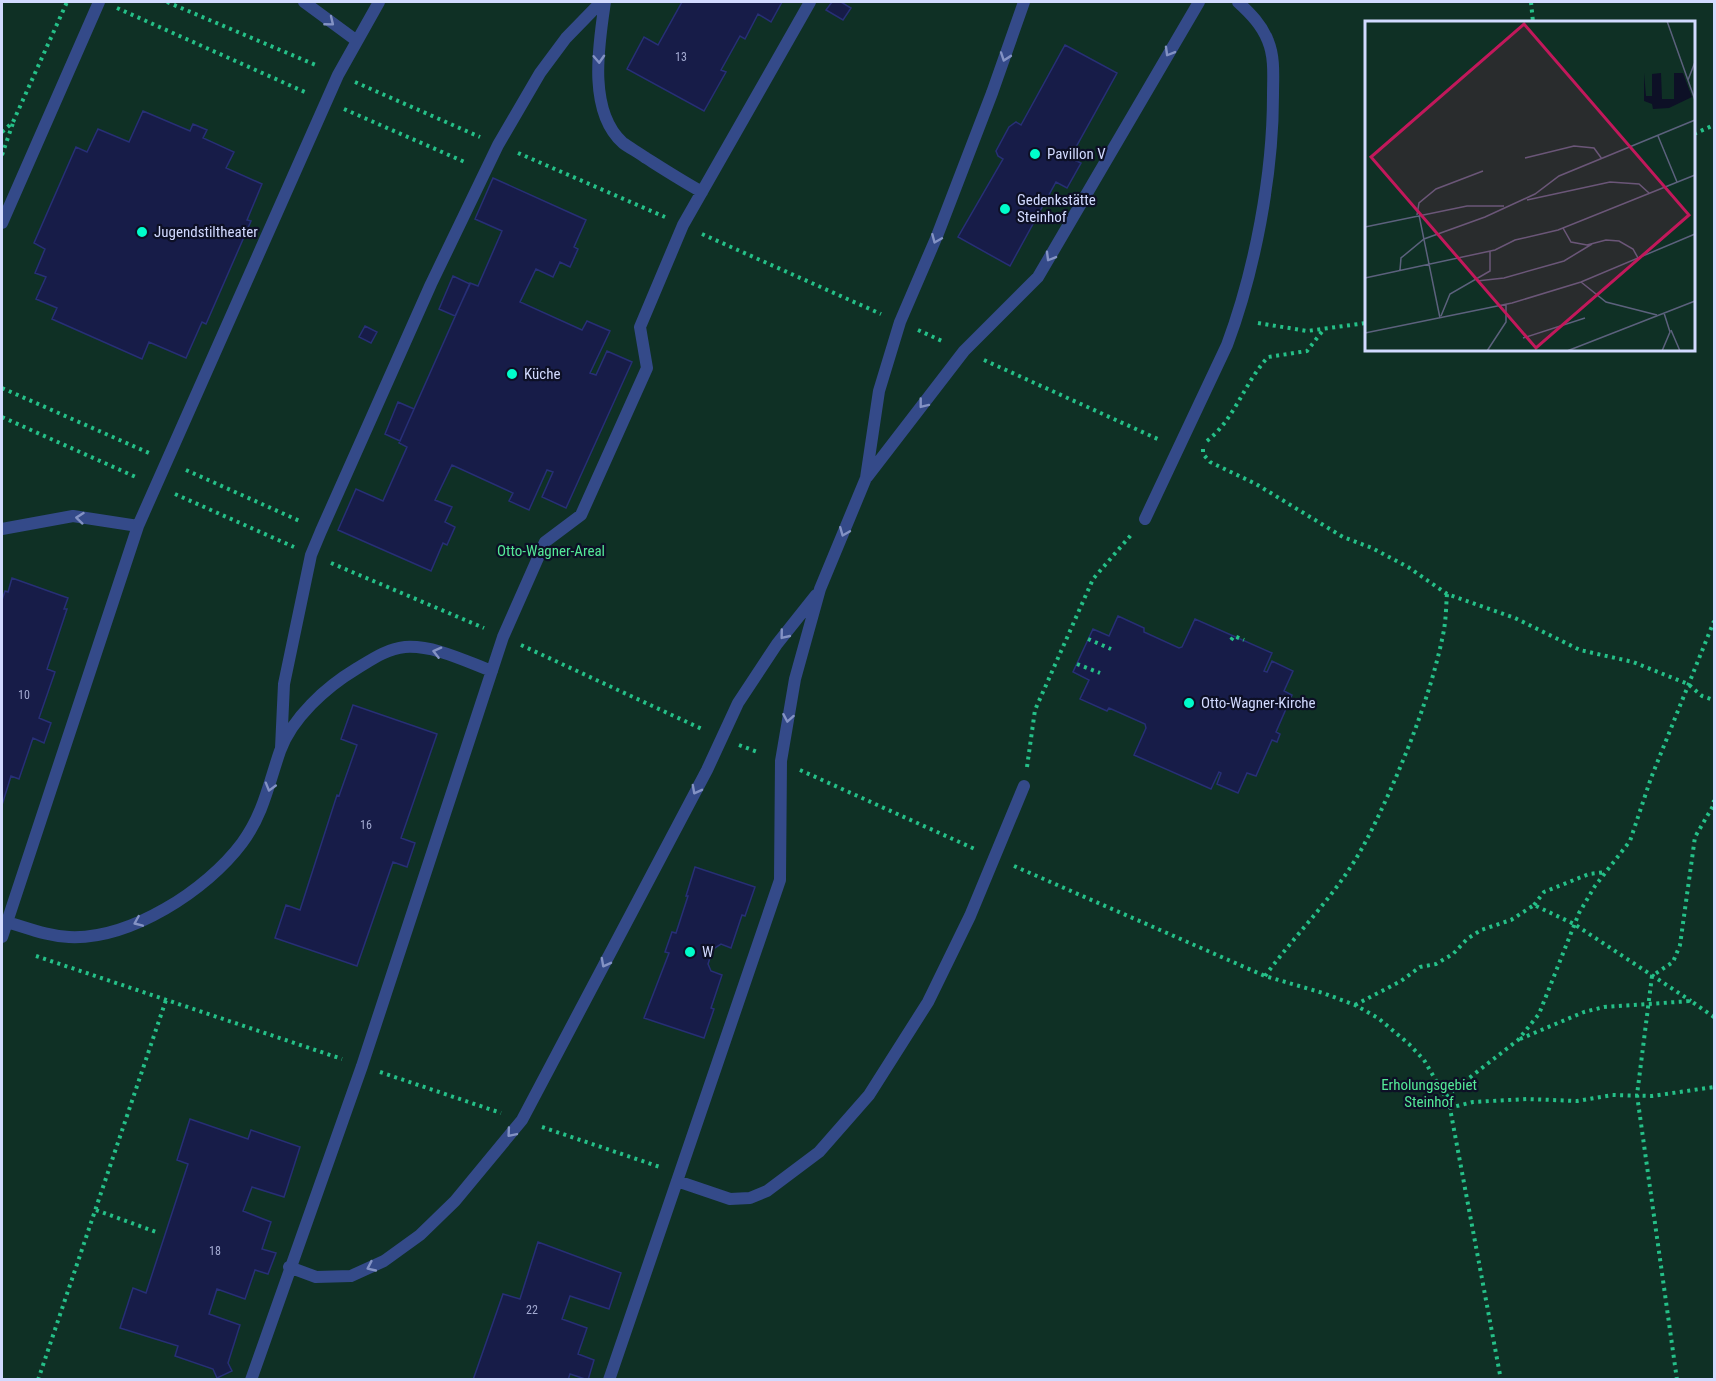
<svg xmlns="http://www.w3.org/2000/svg" width="1716" height="1381" viewBox="0 0 1716 1381" font-family="'Roboto Condensed',sans-serif">
  <style>
    .green { fill: #0f3025; fill-rule: evenodd }
    .building { fill: #171c48; stroke: #272f76; stroke-width: 1.5 }
    .lines { fill: none; stroke-linecap: round; stroke-linejoin: round }
    .path { stroke: #25c088; stroke-width: 4; stroke-dasharray: 3 4.5; stroke-linecap: butt }
    .service { stroke: #344a89; stroke-width: 12 }
    .oneway { stroke: #8392c4 }
    .poi-dot { fill: #00fdcb; stroke: #0d1026; stroke-width: 2 }
    .labels { text-anchor: middle; stroke-width: 4.5; stroke-linejoin: round; paint-order: stroke }
    .number-label { font-size: 12px; fill: #a3aad1 }
    .poi-label { font-size: 15px; fill: #d2daff; stroke: #0d1026; text-anchor: start }
    .park-label { font-size: 15px; fill: #54e997; stroke: #0d1026 }
    .inset-road { fill: none; stroke: #5c617d; stroke-width: 1.5 }
    .view { fill: #c2185b; fill-opacity: 0.15; stroke: #c2185b; stroke-width: 3 }
    .inset-edge { fill: none; stroke: #d2daff; stroke-width: 3 }
  </style>
  <rect width="100%" height="100%" fill="#0d1026"/>
  <path class="green" d="M2,2H1714V1379L2,1380ZM1366,22H1694V350H1366Z"/>
  <path class="building" d="M682,2H782L771,22L758,14L745,39L740,36L721,70L726,72L704,111L627,69L644,37L658,45Z
    M832,2H841L851,8L843,20L826,10Z
    M1065,45L1117,73L1070,158L1081,163L1067,188L1056,182L1010,266L958,237L1003,159L998,156L996,151L1009,127L1016,122L1021,125Z
    M143,111L190,131L193,124L207,130L203,138L234,152L226,168L262,184L247,220L251,221L206,324L202,322L186,358L149,342L142,359L52,319L57,308L36,299L46,277L35,273L45,249L34,243L76,147L87,152L98,129L129,142Z
    M493,178L586,220L574,247L578,249L570,267L560,262L553,277L536,269L520,302L582,330L587,321L610,331L590,373L596,375L607,351L632,362L566,508L542,497L553,472L547,470L529,510L509,501L513,493L452,465L435,500L452,507L445,522L455,527L447,545L443,543L431,571L338,530L356,489L383,501L407,447L399,443L470,283L478,286L502,231L475,219Z
    M453,276L470,284L455,316L439,309Z
    M365,326L377,332L371,343L359,337Z
    M398,402L414,409L400,441L385,434Z
    M12,578L68,598L64,609H67L47,669L55,672L39,718L51,723L44,743L33,738L19,779L11,776L2,805V600L5,591L8,592Z
    M1118,616L1144,628V632L1179,648L1182,647L1195,619L1272,653L1264,671L1267,672L1272,661L1293,671L1284,691L1292,695L1276,732L1280,734L1277,742L1272,740L1256,776L1247,773L1238,793L1217,784L1221,773L1219,772L1211,789L1134,755L1146,728L1145,724L1109,708L1107,711L1080,699L1089,680L1073,672L1086,644L1093,629L1109,636Z
    M353,705L437,734L401,838L415,843L407,867L393,862L357,966L275,938L286,905L300,910L337,795L339,796L357,745L341,739Z
    M695,867L755,887L745,916L742,915L731,948L721,944L713,949L708,964L711,971L722,975L711,1008L714,1009L704,1038L644,1018L669,953L665,952L672,932L676,933L688,896H686Z
    M190,1119L248,1139L251,1130L300,1147L284,1197L252,1187L243,1211L271,1222L262,1249L276,1253L268,1274L255,1270L245,1299L217,1289L209,1314L240,1325L228,1363L232,1371L217,1378L213,1369L175,1356L178,1346L120,1328L133,1288L146,1293L188,1164L177,1160Z
    M538,1242L621,1273L609,1309L570,1296L562,1319L587,1328L578,1354L594,1360L588,1380L570,1374L568,1380H473L503,1294L520,1299Z"/>
  <g class="lines">
    <path class="path" d="M167,2L318,66
      M1531,2L1533,22
      M117,8L307,93
      M355,82L480,137
      M344,109L467,163
      M2,132L13,122L67,2
      M1694,134L1714,125
      M518,153L665,217
      M2,155L13,123
      M702,234L881,314
      M1258,323L1307,331L1366,323
      M918,330L944,342
      M984,360L1160,440
      M2,388L149,453
      M2,417L138,478
      M1207,441C1235,419 1244,383 1268,357L1307,351L1324,329
      M1203,449V454L1210,462L1256,484L1343,537L1372,548L1408,567L1447,594L1515,618L1580,650L1633,662L1688,684L1702,696L1714,700
      M186,470L302,522
      M175,494L294,547
      M331,563L484,628
      M1088,639L1111,649
      M1231,640L1234,636L1244,640
      M521,645L702,729
      M1077,664L1100,673
      M739,745L760,753
      M1027,767L1035,710L1093,579L1131,535
      M800,770L977,850
      M1014,866L1265,976L1323,993L1355,1005L1378,1018L1409,1044L1424,1060L1449,1103L1501,1380
      M1534,905L1544,892L1589,874L1606,872
      M36,956L342,1059
      M1265,976C1292,939 1325,906 1350,868C1366,844 1378,817 1390,791C1412,741 1432,688 1443,635C1446,621 1446,607 1447,594
      M1355,1005L1401,981L1420,967L1436,964L1453,954L1467,939L1481,930L1511,920L1534,905L1574,924L1691,1001
      M1520,1039L1584,1012L1604,1007L1691,1001L1714,1017
      M380,1072L501,1113
      M1446,1096L1518,1040L1539,1014L1579,913L1595,886L1630,841L1651,778L1714,621
      M1449,1108L1473,1102L1527,1099L1577,1101L1612,1095L1652,1096L1714,1087
      M542,1127L660,1167
      M96,1210L156,1232
      M38,1380L166,1000
      M1677,1380L1637,1095L1652,976L1673,962L1680,945L1695,837L1713,806L1714,800"/>
    <path class="service" d="M304,2L357,41
      M605,2C599,43 587,111 623,143C630,148 639,153 646,158C665,170 682,181 702,192
      M2,223L99,2
      M867,477L964,351L1038,277L1199,2
      M1145,519L1227,345C1255,270 1273,175 1273,95C1273,77 1275,58 1268,41C1262,25 1250,13 1238,2
      M2,529L73,516L138,526
      M281,748L284,684L311,555L321,531L431,284L498,145L540,73L566,38L601,2
      M7,922C28,928 47,936 69,937C130,940 207,890 242,843C263,815 269,783 280,751C292,718 326,687 356,669C371,660 386,649 405,647C434,645 465,661 492,671
      M2,937L138,526L338,75L379,2
      M677,1181L730,1199L750,1198L767,1191L819,1152L869,1095L928,1002L970,916L1024,786
      M289,1267L316,1277L351,1276L384,1261L420,1235L455,1201L522,1120L707,770L738,703L777,644L816,595
      M251,1380L362,1066L503,637L545,542L581,515L647,368L640,327L683,225L810,2
      M609,1380L780,880L781,761L795,679L820,589L866,478L879,391L900,322L937,236L992,93L1024,2"/>
  </g>
  <defs><path id="oneway-chevron" d="M-2-3.5L2.5 0L-2 3.5" fill="none" stroke-width="1.6" stroke-linecap="round" stroke-linejoin="round" transform="scale(1.5)"/></defs>
  <g class="oneway">
    <use href="#oneway-chevron" transform="translate(330 22) rotate(39)"/>
    <use href="#oneway-chevron" transform="translate(1169 52) rotate(120)"/>
    <use href="#oneway-chevron" transform="translate(1005 57) rotate(109)"/>
    <use href="#oneway-chevron" transform="translate(599 59) rotate(87)"/>
    <use href="#oneway-chevron" transform="translate(936 239) rotate(113)"/>
    <use href="#oneway-chevron" transform="translate(1050 257) rotate(120)"/>
    <use href="#oneway-chevron" transform="translate(923 404) rotate(128)"/>
    <use href="#oneway-chevron" transform="translate(80 518) rotate(-174)"/>
    <use href="#oneway-chevron" transform="translate(844 532) rotate(112)"/>
    <use href="#oneway-chevron" transform="translate(784 635) rotate(129)"/>
    <use href="#oneway-chevron" transform="translate(437 652) rotate(-166)"/>
    <use href="#oneway-chevron" transform="translate(788 718) rotate(100)"/>
    <use href="#oneway-chevron" transform="translate(270 787) rotate(106)"/>
    <use href="#oneway-chevron" transform="translate(696 790) rotate(118)"/>
    <use href="#oneway-chevron" transform="translate(138 922) rotate(157)"/>
    <use href="#oneway-chevron" transform="translate(605 963) rotate(118)"/>
    <use href="#oneway-chevron" transform="translate(511 1133) rotate(130)"/>
    <use href="#oneway-chevron" transform="translate(371 1267) rotate(155)"/>
  </g>
  <g class="poi-dot">
    <circle cx="1035" cy="154" r="6"/>
    <circle cx="1005" cy="209" r="6"/>
    <circle cx="142" cy="232" r="6"/>
    <circle cx="512" cy="374" r="6"/>
    <circle cx="1189" cy="703" r="6"/>
    <circle cx="690" cy="952" r="6"/>
  </g>
  <g class="labels">
    <g class="number-label">
      <text x="681" y="61">13</text>
      <text x="24" y="699">10</text>
      <text x="366" y="829">16</text>
      <text x="215" y="1255">18</text>
      <text x="532" y="1314">22</text>
    </g>
    <g class="poi-label">
      <text x="1047" y="159">Pavillon V</text>
      <text x="1017" y="205">Gedenkstätte<tspan x="1017" dy="17">Steinhof</tspan></text>
      <text x="154" y="237">Jugendstiltheater</text>
      <text x="524" y="379">Küche</text>
      <text x="1201" y="708">Otto-Wagner-Kirche</text>
      <text x="702" y="957">W</text>
    </g>
    <g class="park-label">
      <text x="551" y="556">Otto-Wagner-Areal</text>
      <text x="1429" y="1090">Erholungsgebiet<tspan x="1429" dy="17">Steinhof</tspan></text>
    </g>
  </g>
  <g transform="translate(1365 21)">
    <rect width="330" height="330" fill="#0d1026"/>
    <path d="M0,0H330V330H0ZM279,52L281,75H287V53L296,52L297,78H309V52H318L327,76L304,87L288,88L287,83L279,80Z" fill="#0f3025" fill-rule="evenodd"/>
    <path class="inset-road" d="M302,0L330,79M323,59L330,41M293,115L312,161M160,137L209,125L229,127L237,138M162,179L245,161L274,163L284,172M52,194L54,182L71,168L118,150M54,194L75,297M0,206L102,185H139M198,207L206,221L222,224L241,219L254,220L268,228L273,237M35,249L36,237L59,218L120,196L170,173L194,155L330,99M0,257L130,229L150,219L193,209L330,154M112,260L139,257L199,240L227,223M216,261L241,281L292,294M76,295L85,273L125,250V230M306,309L315,330M0,312L147,282L216,261L330,213M158,317L220,297M122,330L141,301V283M202,330L330,280M297,330L305,311L299,292"/>
    <path class="view" d="M159,3L324,194L171,327L6,136Z"/>
    <rect width="330" height="330" class="inset-edge"/>
  </g>
  <rect width="1716" height="1381" fill="none" stroke="#d2daff" stroke-width="6"/>
</svg>
